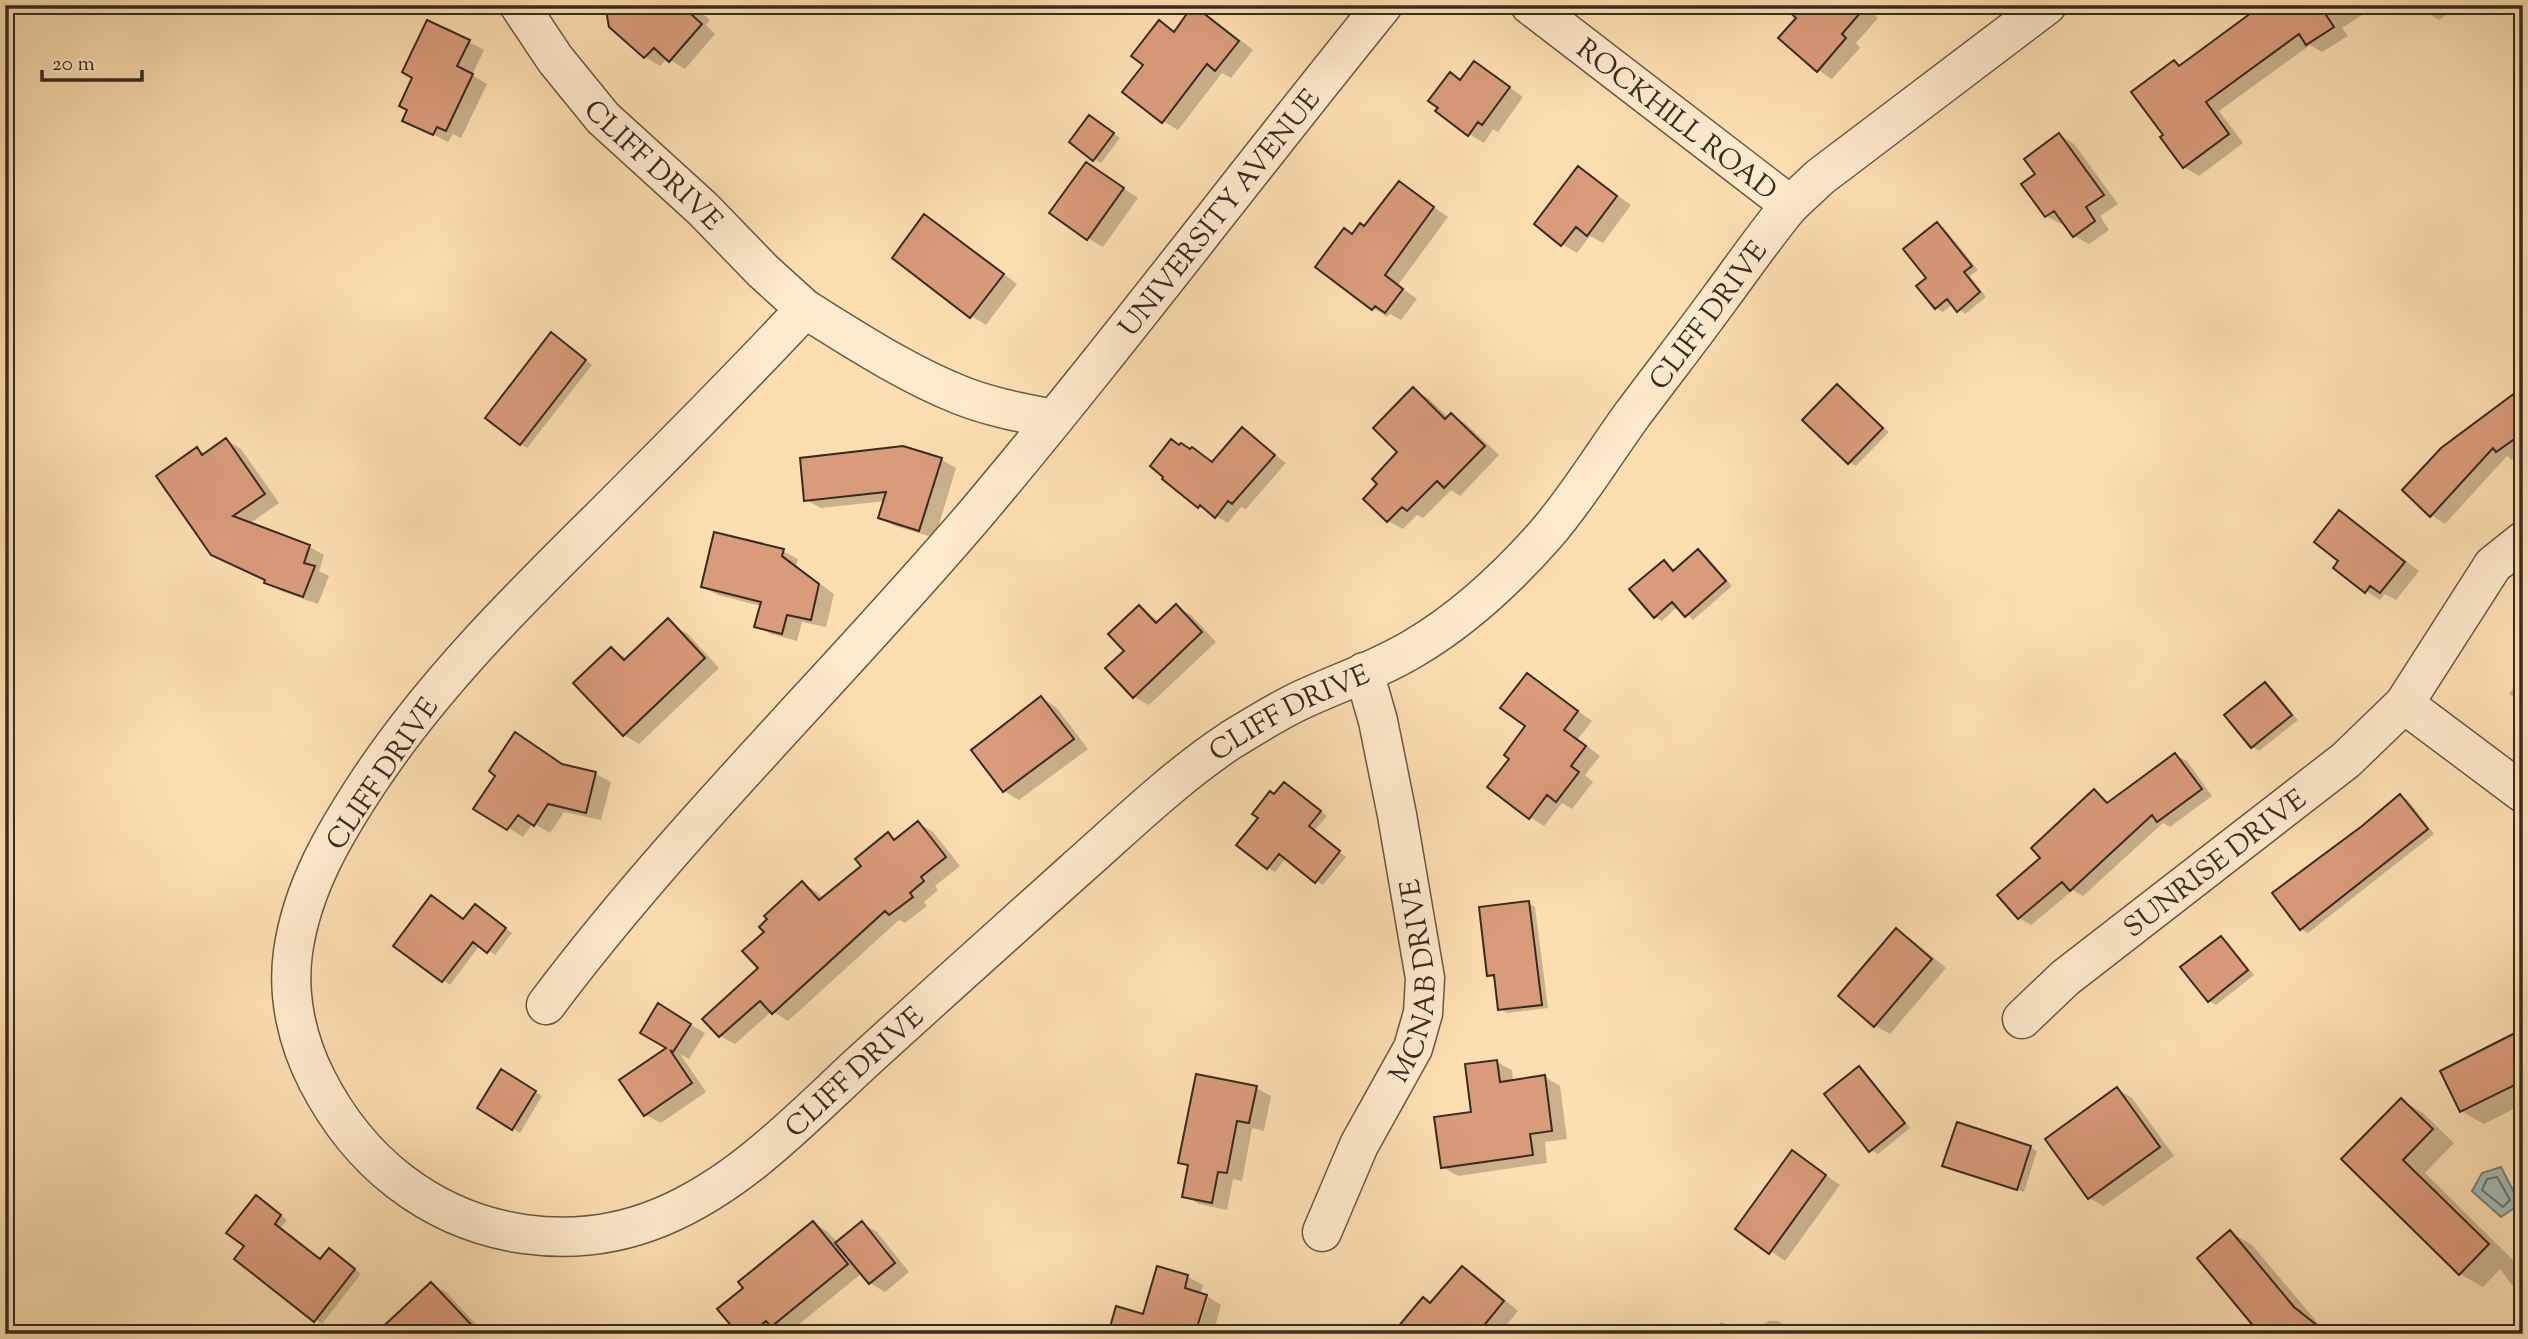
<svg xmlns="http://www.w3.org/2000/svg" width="2528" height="1339" viewBox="0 0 2528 1339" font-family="'Sorts Mill Goudy',serif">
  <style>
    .water { fill: #a2bab4; stroke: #77817a; stroke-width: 2 }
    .shadow { fill: #0003 }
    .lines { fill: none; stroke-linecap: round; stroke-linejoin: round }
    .shore { stroke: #6c726c; stroke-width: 2 }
    .building { fill: #da9b7a; stroke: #362b23; stroke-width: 2 }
    .minor-casing { stroke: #685846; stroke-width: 41 }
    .minor { stroke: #feeacc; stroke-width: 38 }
    .labels { text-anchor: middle; stroke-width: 5; stroke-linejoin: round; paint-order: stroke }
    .street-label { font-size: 28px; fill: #362b23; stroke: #feeacc }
  </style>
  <rect width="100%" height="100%" fill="#fddeb0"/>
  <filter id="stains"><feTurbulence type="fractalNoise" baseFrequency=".00286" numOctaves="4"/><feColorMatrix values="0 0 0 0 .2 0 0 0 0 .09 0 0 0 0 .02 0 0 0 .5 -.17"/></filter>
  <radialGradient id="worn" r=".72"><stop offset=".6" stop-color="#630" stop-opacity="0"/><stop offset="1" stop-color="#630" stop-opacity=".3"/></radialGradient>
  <path class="water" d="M2501,1167L2520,1204L2501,1217L2472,1191L2482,1173Z"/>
  <path class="shadow" d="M614,5H693L710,20L706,25L715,34L685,69L667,58L660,66L645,57L611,26Z
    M1864,5L1878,18L1856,43L1860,48L1832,79L1818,70L1781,38Z
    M2263,5H2378L2342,28L2348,36L2322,52L2310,45L2219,111L2243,143L2199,176L2184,167L2163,138L2175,62L2181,66Z
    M2420,5H2461L2439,20L2424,11Z
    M1194,8L1209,16L1253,50L1231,78L1222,73L1178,130L1163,121L1145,65L1159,22L1176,32Z
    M469,42L484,50L472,75L487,84L461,138L453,134L448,142L404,120Z
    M1489,72L1523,97L1498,132L1493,129L1484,143L1469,134L1450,74L1462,81Z
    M1096,121L1120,138L1101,163L1094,159Z
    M2059,135L2074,144L2118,204L2100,216L2109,230L2089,244L2074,236L2064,222L2061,224L2046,216L2037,175Z
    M1087,164L1138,198L1103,247L1088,238Z
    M1579,168L1631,205L1603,243L1590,236L1577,253L1562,244Z
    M1399,183L1448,217L1398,285L1417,299L1401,320L1390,314L1387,317L1373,308L1353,236L1365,228Z
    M925,216L940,225L1017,284L986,325L971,316L894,257Z
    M1937,224L1944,228L1978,270L1970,276L1986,297L1965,314L1953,304L1943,312L1936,308L1928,278Z
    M558,338L592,365L527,448L521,444Z
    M1837,386L1889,432L1856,466L1849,462Z
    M1413,390L1428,398L1449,418L1452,415L1466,424L1499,455L1460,496L1451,490L1423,518L1417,515L1403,529L1388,521L1380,484L1400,452Z
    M2523,390V452L2512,460L2507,456L2445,524L2431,515Z
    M1242,429L1286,463L1246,509L1241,507L1228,523L1199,507L1181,447L1192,449L1214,463Z
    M226,440L241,449L279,503L249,524L310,547L324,555L319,571L329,576L318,604L281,591L267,581L212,554L197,449L206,454Z
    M903,448L942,460L956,468L935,538L895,526L880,517L885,501L821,508L806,500Z
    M2340,512L2354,521L2419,571L2396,600L2385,594L2380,600L2366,591L2341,561Z
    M783,551L798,559L796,566L834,594L826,627L802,622L797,641L771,634L756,626L761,606L718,595L703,587Z
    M1699,552L1706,556L1732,586L1693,620L1678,606L1662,621L1655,617L1664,562L1675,571Z
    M1140,607L1160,622L1176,607L1191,615L1216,642L1149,705L1134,697L1127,651Z
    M672,625L688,634L719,668L639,744L624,735L611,649L628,659Z
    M2523,674V703L2509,694Z
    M1527,675L1592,721L1578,739L1600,756L1585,775L1593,782L1572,809L1562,803L1544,826L1530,817L1511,758L1527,726Z
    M2265,684L2272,688L2298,720L2259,751L2252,747Z
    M1041,698L1056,707L1088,749L1019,800L1004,791Z
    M2175,755L2187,761L2212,796L2170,827L2163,823L2083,896L2073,890L2031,925L2019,918L2042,858L2095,792L2110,803Z
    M565,766L596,774L611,782L601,820L564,812L550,833L533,823L523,837L476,808Z
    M1291,788L1327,816L1314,831L1346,857L1323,885L1286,858L1275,872L1268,868L1260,818L1275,796Z
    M2401,796L2408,800L2434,834L2308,933L2301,929Z
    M918,823L933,832L960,866L935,886L938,890L924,902L927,906L905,923L899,920L788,1021L772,1011L735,1044L720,1036L761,968L766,932L802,883L817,892L823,898L864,866L889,834L898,840Z
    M1528,903L1535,907L1548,1008L1507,1013L1500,1009L1496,979L1489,975Z
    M482,910L512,933L495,955L480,945L450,985L395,945L464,921Z
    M1896,931L1911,939L1946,968L1890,1034L1876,1026L1841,996Z
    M2221,938L2228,942L2254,975L2216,1005L2209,1001Z
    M658,1006L705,1033L689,1059L680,1054L706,1092L661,1123L646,1115L669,1048Z
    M2523,1031V1104L2484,1124L2461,1111Z
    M1497,1062L1512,1070L1513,1081L1545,1077L1560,1086L1567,1139L1545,1142L1547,1163L1458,1176L1443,1167L1473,1113Z
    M1859,1069L1866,1073L1910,1128L1878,1154L1871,1150Z
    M502,1071L542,1096L520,1133L480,1108Z
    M1256,1088L1271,1096L1264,1131L1252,1128L1242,1181L1233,1179L1227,1210L1199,1204L1184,1196L1189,1167L1180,1162Z
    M2117,1089L2132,1098L2174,1156L2104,1206L2089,1198Z
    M2401,1100L2423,1113L2454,1143L2425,1173L2513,1260L2523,1253V1300L2500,1269L2483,1287L2460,1274L2344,1159Z
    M2030,1147L2037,1151L2024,1192L1944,1165Z
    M1793,1152L1840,1185L1785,1261L1738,1229Z
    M263,1201L287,1220L280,1229L321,1260L336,1254L361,1274L322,1324L236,1259L246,1246Z
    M814,1223L828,1232L838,1243L862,1223L877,1232L909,1272L885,1292L870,1283L862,1273L787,1334L780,1330L775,1334H740Z
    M2230,1232L2252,1245L2317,1322L2332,1334H2263Z
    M1158,1268L1188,1277L1203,1285L1200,1295L1208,1297H1204L1195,1328L1198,1329L1208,1297L1221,1305L1215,1327L1224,1330H1221L1220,1334H1110L1144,1316Z
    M1463,1268L1478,1277L1518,1311L1499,1334H1409Z
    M431,1284L446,1292L485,1334H378Z
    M1769,1321H1778L1799,1334H1743Z
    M1722,1322L1742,1334H1699Z
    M587,1330L594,1334H579Z"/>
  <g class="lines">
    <path class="shore" d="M2497,1177L2510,1200L2503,1207L2482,1190L2487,1179Z"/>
  </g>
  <path class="building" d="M605,5H681L702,24L669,62L654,48L644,58L609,27Z
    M1193,5L1239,41L1215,71L1207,64L1162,123L1122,92L1143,65L1131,56L1159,20L1174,32Z
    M1782,5H1867L1842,34L1846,38L1817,72L1778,38L1796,18Z
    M2262,5H2338L2326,15L2334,27L2306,45L2299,34L2206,102L2229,134L2183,168L2160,137L2163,135L2131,92L2174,60L2179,66Z
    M427,20L470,40L457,66L473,74L446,131L437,127L433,135L402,121L407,110L399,106L412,78L402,72Z
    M1474,61L1510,87L1482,125L1478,122L1468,136L1435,111L1438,108L1428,101L1450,72L1460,80Z
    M1089,115L1114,133L1093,161L1069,142Z
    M2059,133L2104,195L2086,207L2095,221L2073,237L2054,211L2045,217L2021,184L2035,174L2024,159Z
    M1086,162L1124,188L1087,240L1049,213Z
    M1578,166L1617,196L1587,236L1576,227L1561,246L1534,224Z
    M1399,181L1434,207L1385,275L1403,289L1385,313L1375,306L1372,310L1315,267L1344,228L1352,234L1360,223L1364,226Z
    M924,214L1004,274L970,318L892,258Z
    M1937,222L1972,266L1964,272L1980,292L1957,312L1947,299L1935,309L1916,286L1926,278L1903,249Z
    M551,332L586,360L520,445L485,418Z
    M1837,384L1883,428L1848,464L1802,420Z
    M1413,387L1445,419L1451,413L1485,446L1444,488L1437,481L1407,511L1402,507L1387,522L1363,499L1377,484L1372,479L1397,452L1373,428Z
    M2523,387V433L2496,452L2493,448L2430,517L2402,490L2441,448Z
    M1242,427L1275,455L1232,504L1228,501L1215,518L1200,505L1198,508L1162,479L1163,477L1150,466L1171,439L1179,445L1181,443L1190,449L1192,447L1212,462Z
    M226,438L265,494L233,516L310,545L304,563L315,566L303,597L264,583L265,580L211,555L156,476L197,447L202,455Z
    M903,446L942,458L919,531L878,518L886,492L804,501L800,458Z
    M2339,510L2405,562L2380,593L2370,586L2365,593L2333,568L2338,561L2314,542Z
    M714,532L784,549L782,556L819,584L811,620L787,615L782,634L754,627L761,602L701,587Z
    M1698,549L1726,581L1685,617L1672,602L1654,618L1629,589L1664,560L1673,571Z
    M1176,604L1202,632L1133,698L1105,668L1124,651L1108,634L1139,605L1156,623Z
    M668,618L705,658L623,736L573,683L611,647L624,660Z
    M1527,673L1578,711L1564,730L1586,746L1571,766L1579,772L1556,802L1547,795L1529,819L1487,787L1509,759L1504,755L1525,726L1500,708Z
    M2265,682L2292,715L2251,748L2224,715Z
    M1041,696L1074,739L1003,792L971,750Z
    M515,732L562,764L596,772L586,813L548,804L534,826L518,815L507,830L473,809L495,776L489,771Z
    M2175,753L2202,789L2157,822L2152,815L2070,891L2062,882L2018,919L1997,895L2040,858L2031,848L2094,789L2107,803Z
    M1284,782L1321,811L1309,826L1340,851L1315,883L1279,854L1267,869L1236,845L1258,818L1252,814L1270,791L1274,794Z
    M2400,794L2428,829L2300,930L2272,893L2362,826Z
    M918,821L946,857L921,877L924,881L910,893L913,897L889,915L885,911L772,1014L760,1001L719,1037L702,1019L758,968L742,951L764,932L759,927L767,919L764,916L802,881L819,900L861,866L855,859L888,832L894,840Z
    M431,895L463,919L475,904L506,928L487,953L473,942L442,982L393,946Z
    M1529,901L1542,1005L1498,1010L1494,975L1487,976L1479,907Z
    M1896,928L1932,959L1874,1027L1838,996Z
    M2221,936L2248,970L2208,1002L2180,967Z
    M658,1003L691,1024L673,1052L670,1050L692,1083L644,1116L619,1080L666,1048L640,1033Z
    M2523,1029V1081L2460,1112L2440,1071Z
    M1497,1060L1500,1082L1545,1075L1552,1131L1530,1134L1533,1155L1441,1168L1434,1117L1471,1112L1465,1064Z
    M1859,1066L1905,1123L1869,1152L1824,1094Z
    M501,1069L536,1091L512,1130L477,1108Z
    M1196,1074L1257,1086L1249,1123L1237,1121L1227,1173L1218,1172L1212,1203L1182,1197L1188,1165L1178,1163Z
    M2117,1087L2160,1147L2088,1199L2045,1139Z
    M2401,1098L2433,1129L2403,1160L2489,1244L2459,1275L2341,1159Z
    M1957,1122L2031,1146L2017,1190L1942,1166Z
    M1792,1150L1826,1175L1769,1254L1735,1229Z
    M256,1195L281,1215L275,1224L320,1259L329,1248L355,1269L314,1322L234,1259L244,1246L226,1233Z
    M813,1221L848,1264L771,1327L766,1321L750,1334H738L717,1309L743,1288L738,1282Z
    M862,1221L895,1263L869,1284L835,1243Z
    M2230,1230L2294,1307L2328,1334H2260L2197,1258Z
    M1157,1266L1188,1275L1185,1288L1207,1295L1195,1334H1108L1116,1306L1143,1314Z
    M1462,1266L1504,1301L1477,1334H1392L1423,1297L1430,1303Z
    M431,1282L480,1334H375Z"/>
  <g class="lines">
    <g class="minor-casing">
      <g id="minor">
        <path id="s1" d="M519,5L555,59L603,118L703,209L763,271L805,309"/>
        <path id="s2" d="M1530,5L1790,205"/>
        <path id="s3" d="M1054,419C1022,413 990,407 960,395C905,373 855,340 805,309C739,380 670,449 601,518C518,600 434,683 369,781C334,834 302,888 293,952C287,996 297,1041 317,1080C337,1119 364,1154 399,1181C474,1239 574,1253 661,1217C738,1185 797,1123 857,1067C929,1001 1002,936 1074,871C1125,826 1175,777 1231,740C1252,727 1273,714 1295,703C1334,684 1376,671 1414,648C1463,619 1509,576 1546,534C1578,497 1603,455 1632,415C1661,376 1691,338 1720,298C1743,267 1765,235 1790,205L1820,177L2047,5"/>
        <path d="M2404,704L2523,793"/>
        <path id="s4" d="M546,1005C675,833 833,681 973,517C1114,350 1245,175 1383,5"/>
        <path id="s5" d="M2022,1019L2065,978L2346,760L2404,704L2493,565L2523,541"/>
        <path id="s6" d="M1322,1232L1359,1145L1413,1048L1423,1013L1425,978L1397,815L1378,721L1364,672"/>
      </g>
    </g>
    <use href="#minor" class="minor"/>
  </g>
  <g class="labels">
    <g class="street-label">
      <text dy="10" stroke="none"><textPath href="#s2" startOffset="186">ROCKHILL ROAD</textPath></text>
      <text dy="10" stroke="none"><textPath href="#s1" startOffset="210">CLIFF DRIVE</textPath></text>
      <text dy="10" stroke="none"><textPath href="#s4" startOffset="1040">UNIVERSITY AVENUE</textPath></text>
      <text dy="10" stroke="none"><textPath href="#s3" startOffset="3045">CLIFF DRIVE</textPath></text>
      <text dy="10" stroke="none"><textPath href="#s3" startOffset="2457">CLIFF DRIVE</textPath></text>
      <text transform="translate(381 773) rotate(-56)" y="10">CLIFF DRIVE</text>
      <text dy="10" stroke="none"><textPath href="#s5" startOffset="248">SUNRISE DRIVE</textPath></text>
      <text dy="10" stroke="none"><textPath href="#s6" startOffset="273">MCNAB DRIVE</textPath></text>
      <text dy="10" stroke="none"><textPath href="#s3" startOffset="1890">CLIFF DRIVE</textPath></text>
    </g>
  </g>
  <rect width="2528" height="1339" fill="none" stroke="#fddeb0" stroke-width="28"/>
  <rect x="7" y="7" width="2514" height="1325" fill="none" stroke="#362b23" stroke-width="3.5"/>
  <rect x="14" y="14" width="2500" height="1311" fill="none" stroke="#362b23" stroke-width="2"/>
  <path d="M42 70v10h100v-10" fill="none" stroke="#362b23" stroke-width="3.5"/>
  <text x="52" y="70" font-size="21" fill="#362b23" stroke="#feeacc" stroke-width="5" paint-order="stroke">20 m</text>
  <rect width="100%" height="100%" filter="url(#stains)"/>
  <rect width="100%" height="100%" fill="url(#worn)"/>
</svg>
